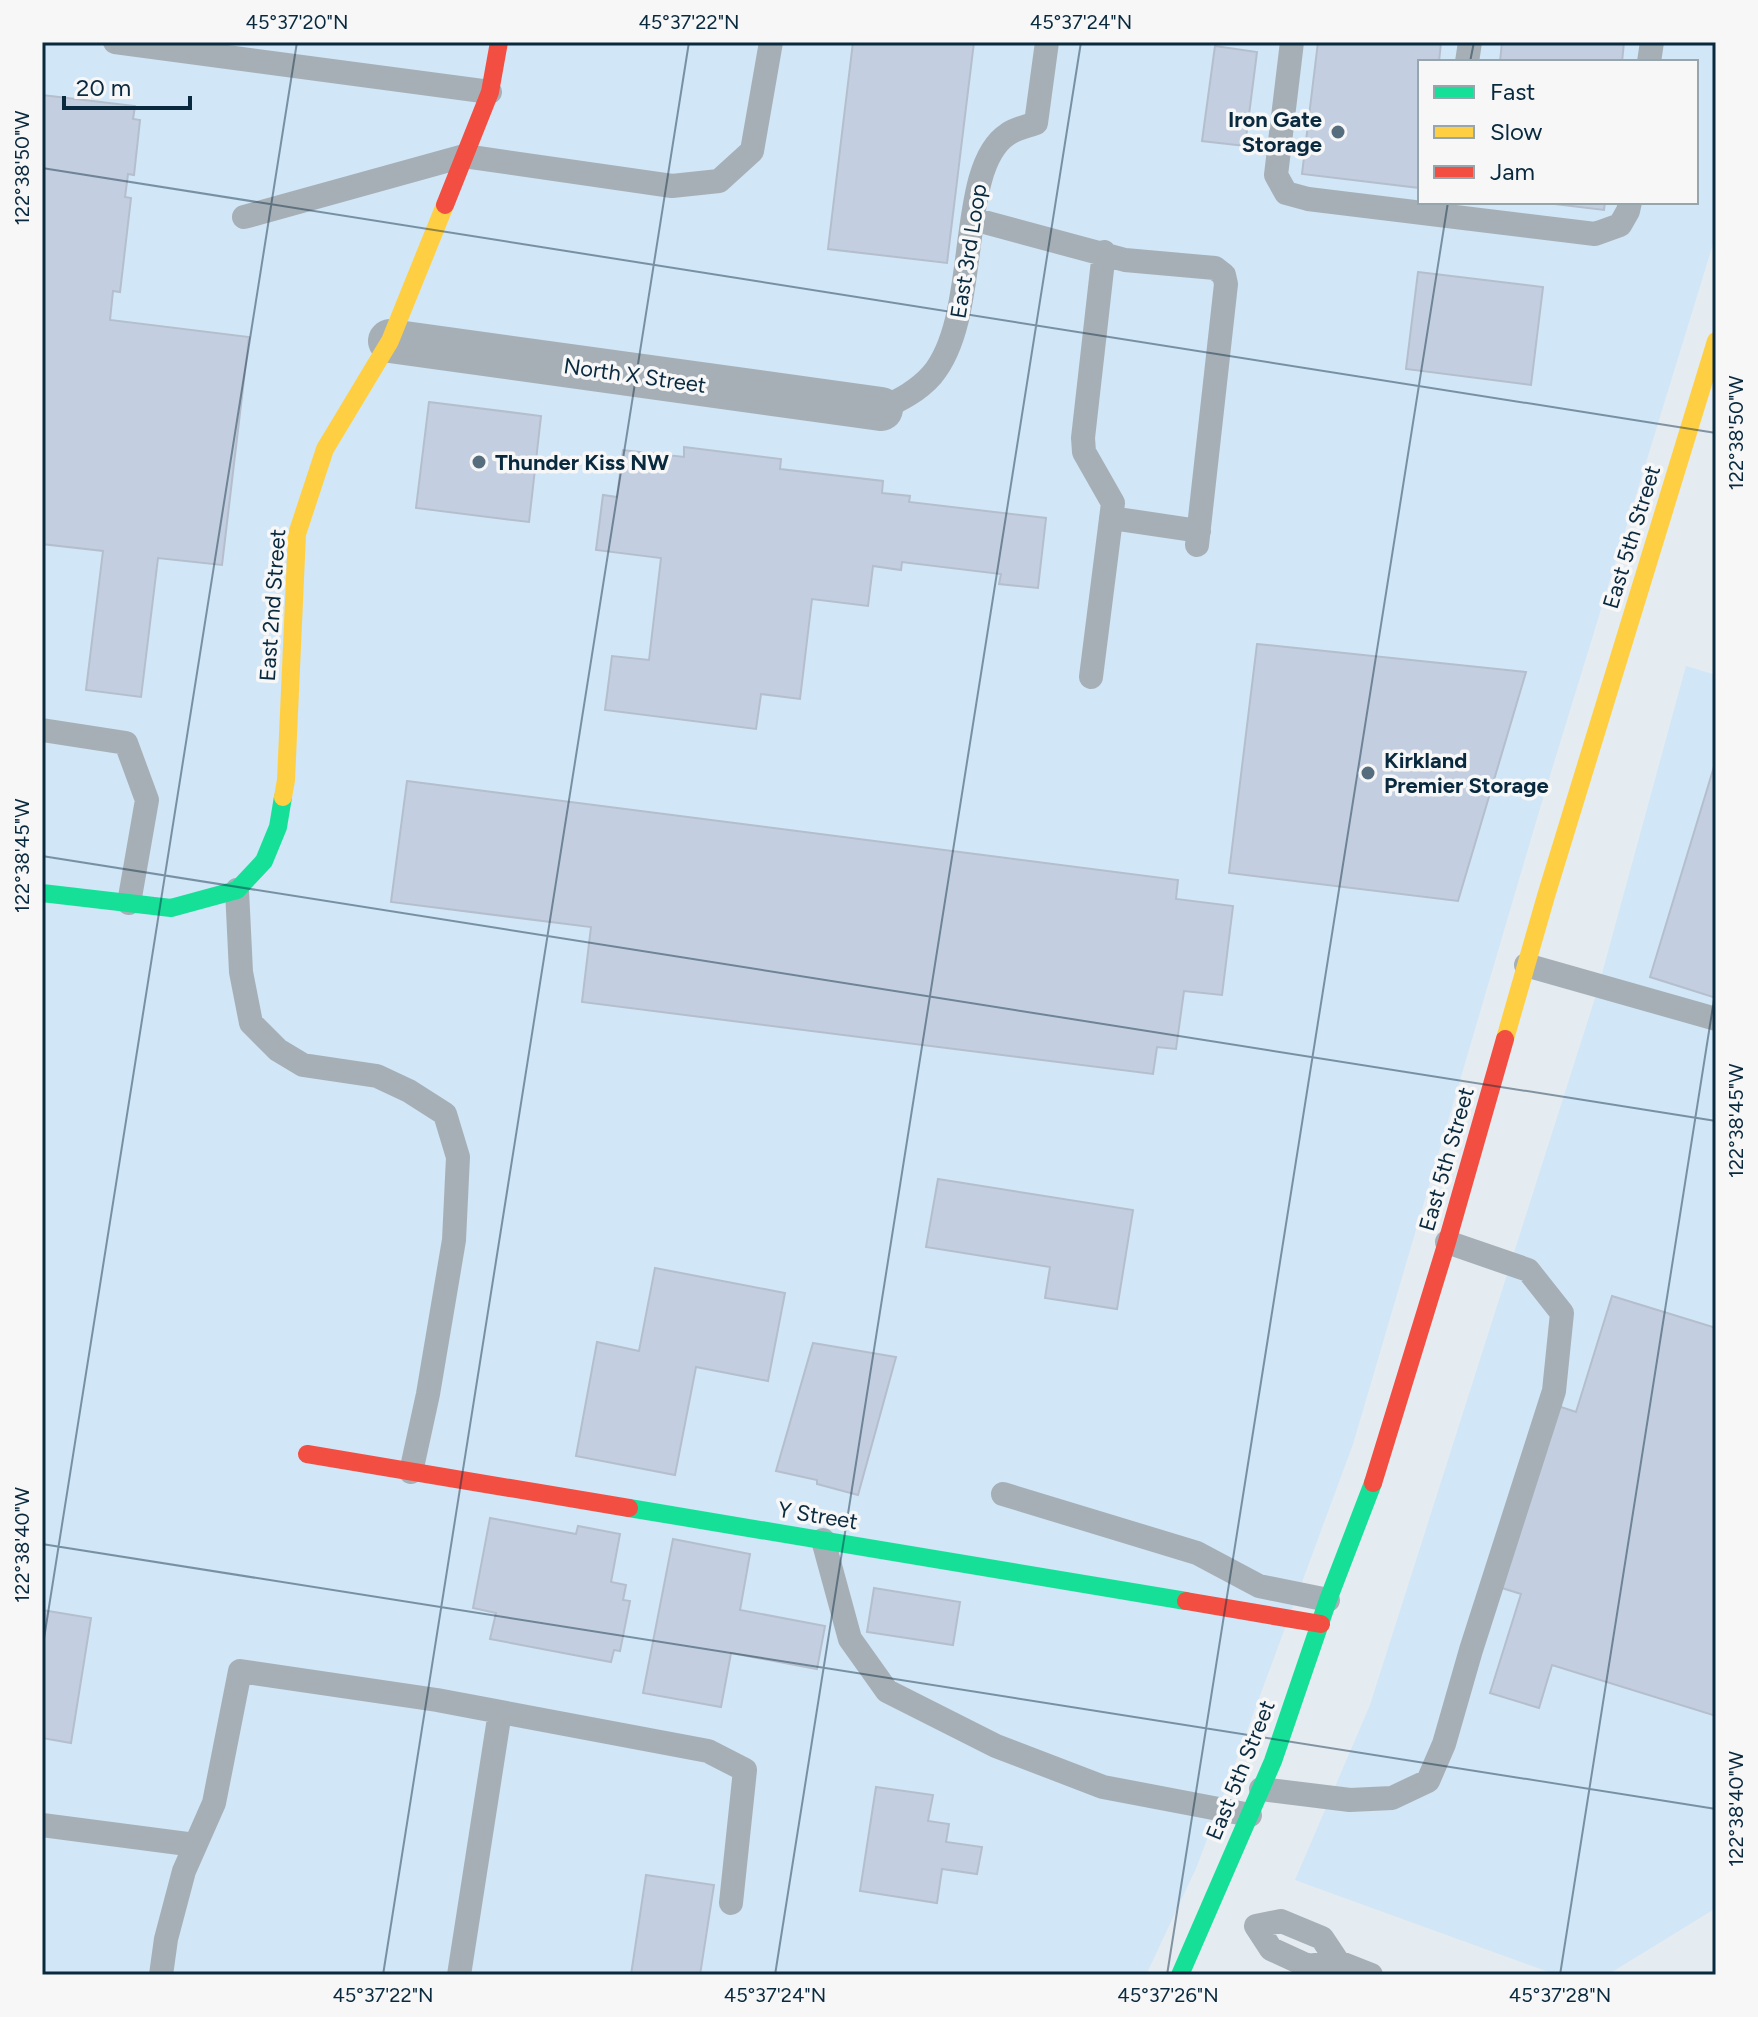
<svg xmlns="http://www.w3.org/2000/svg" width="1758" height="2017" viewBox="0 0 1758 2017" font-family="Figtree,sans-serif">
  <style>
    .built { fill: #d1e6f6; fill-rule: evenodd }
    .building { fill: #c3cfe0; stroke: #b4becd; stroke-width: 2 }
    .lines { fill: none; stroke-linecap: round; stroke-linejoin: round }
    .lane { stroke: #a6afb6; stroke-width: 24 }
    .street { stroke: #a6afb6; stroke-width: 44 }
    .fast { stroke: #16e098; stroke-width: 18 }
    .slow { stroke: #ffcf43; stroke-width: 18 }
    .jam { stroke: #f24e42; stroke-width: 18 }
    .ticks { fill: none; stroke: #08293e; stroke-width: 2; stroke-opacity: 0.45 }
    .poi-dot { fill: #556d7d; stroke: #f7f7f7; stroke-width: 3 }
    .labels { text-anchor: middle; stroke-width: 7; stroke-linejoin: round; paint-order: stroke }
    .poi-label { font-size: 22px; font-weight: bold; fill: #08293e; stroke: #f7f7f7; text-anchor: start }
    .street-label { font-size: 22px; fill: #08293e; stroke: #f7f7f7 }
    .neatline { fill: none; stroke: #08293e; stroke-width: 3 }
    .ticks-label { font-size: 20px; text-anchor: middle; fill: #08293e }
  </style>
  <rect width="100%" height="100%" fill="#e4ebf1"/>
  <path class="built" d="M42,42H1716V234L1540,808L1353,1444L1197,1866L1146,1975H42ZM1420,62H1696V202H1420Z
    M1686,666L1716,675V1908L1607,1975H1557L1295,1880L1370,1705L1597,992Z"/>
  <path class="building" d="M853,42H974L947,263L828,249Z
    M1318,42H1441L1439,62H1420V188L1302,174Z
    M1502,42H1624L1622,62H1500Z
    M1215,46L1257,52L1245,146L1202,141Z
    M42,95L135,106L133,119L140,120L134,175L128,174L125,197L131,198L120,292L113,291L110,320L249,337L222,565L158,558L141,697L86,690L103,551L42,544Z
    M1538,202H1605L1604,210Z
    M1418,272L1543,287L1531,385L1406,369Z
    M429,402L541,416L529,522L416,508Z
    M684,447L781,459L780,469L883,481L882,493L910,496L909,502L1046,518L1038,588L999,584L1001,574L902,562L901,570L873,566L868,606L812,599L800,699L761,694L756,729L605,710L612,656L649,660L661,558L596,550L603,495L617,497L623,450L684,457Z
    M1257,644L1526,672L1458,901L1229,873Z
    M1716,760V998L1650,977Z
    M407,781L1178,880L1176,899L1233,906L1222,995L1184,991L1176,1049L1157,1047L1153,1074L582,1002L591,927L391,902Z
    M938,1179L1133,1210L1117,1309L1045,1298L1050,1267L926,1247Z
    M655,1268L785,1293L768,1381L696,1367L675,1475L576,1456L597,1342L639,1351Z
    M1612,1296L1716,1328V1716L1552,1665L1539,1708L1490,1693L1521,1594L1502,1588L1558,1406L1576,1412Z
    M813,1343L896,1357L858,1495L817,1484V1480L776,1471Z
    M490,1518L576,1534L578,1526L620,1534L611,1582L626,1585L623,1600L630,1601L620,1651L614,1650L611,1662L490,1639L496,1613L473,1608Z
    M673,1539L750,1554L740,1610L825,1626L817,1669L731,1653L721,1707L643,1693Z
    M874,1588L960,1602L953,1645L867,1632Z
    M42,1610L91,1618L71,1743L42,1738Z
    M876,1787L933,1795L928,1821L949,1824L946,1842L982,1847L977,1874L942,1869L937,1903L860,1891Z
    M646,1875L714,1885L700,1975H631Z"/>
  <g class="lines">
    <path class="lane" d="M115,42L490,92
      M1292,42L1276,175L1286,193L1308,199L1595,234L1620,225L1628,211L1630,202
      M1467,62L1470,42
      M1649,62L1652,42
      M244,217L464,156L672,186L719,181L752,151L771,42
      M973,219L1125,260L1215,268L1224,275L1226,284L1197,545
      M881,409C900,400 918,391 932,375C982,316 955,168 1008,134C1015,129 1028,126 1036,123L1047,42
      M1111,518L1199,531
      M1091,677L1113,503L1084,452L1083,438L1104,252
      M42,730L126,743L147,800L129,903
      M237,890L241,972L251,1023L278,1050L303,1065L377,1076L409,1091L445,1114L458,1157L454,1240L428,1394L411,1472
      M1526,965L1716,1019
      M1003,1494L1197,1553L1259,1586L1328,1600
      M823,1540L850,1639L887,1691L996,1746L1103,1787L1250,1815
      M1261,1789L1350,1800L1392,1798L1428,1781L1444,1744L1471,1650L1554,1391L1562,1313L1528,1270L1447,1242
      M42,1825L195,1845
      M1338,1962L1322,1938L1281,1921L1256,1926L1271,1949L1308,1966L1338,1962L1371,1975
      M161,1975L166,1939L184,1871L214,1803L240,1671L437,1700L708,1751L745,1770L731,1903
      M459,1975L500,1712"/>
    <path class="street" d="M390,341L881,409"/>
    <path class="fast" d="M42,893L171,908L237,890L264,861L278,827L283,797
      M629,1508L1186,1601
      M1180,1975L1273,1761L1328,1600L1373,1483"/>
    <path class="slow" d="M283,797L286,780L297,534L325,449L390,341L445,205
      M1505,1039L1546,896L1716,341"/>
    <path class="jam" d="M445,205L490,92L499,42
      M307,1454L629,1508
      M1373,1483L1447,1242L1505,1039
      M1186,1601L1321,1624"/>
  </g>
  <path class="ticks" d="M1470,62L1474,42M42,168L1716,433M42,856L1716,1121M42,1544L1716,1809M42,1651L297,42M383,1975L689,42M775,1975L1081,42M1167,1975L1448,202M1560,1975L1716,987"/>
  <g class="poi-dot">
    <circle cx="1338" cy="132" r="8"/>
    <circle cx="479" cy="462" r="8"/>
    <circle cx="1368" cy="773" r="8"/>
  </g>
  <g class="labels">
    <g class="poi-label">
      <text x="1322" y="127" text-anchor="end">Iron Gate<tspan x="1322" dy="25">Storage</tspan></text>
      <text x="495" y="470">Thunder Kiss NW</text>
      <text x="1384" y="768">Kirkland<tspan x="1384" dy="25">Premier Storage</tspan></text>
    </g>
    <g class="street-label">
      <text transform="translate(968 251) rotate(-81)" y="8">East 3rd Loop</text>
      <text transform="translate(635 375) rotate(8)" y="8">North X Street</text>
      <text transform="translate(1631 537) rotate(-73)" y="8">East 5th Street</text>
      <text transform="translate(272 605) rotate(-86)" y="8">East 2nd Street</text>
      <text transform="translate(1446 1159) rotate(-74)" y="8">East 5th Street</text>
      <text transform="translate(818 1515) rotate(9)" y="8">Y Street</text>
      <text transform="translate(1240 1770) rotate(-68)" y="8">East 5th Street</text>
    </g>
  </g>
  <rect width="1758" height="2017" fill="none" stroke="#f7f7f7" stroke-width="88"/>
  <rect x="1418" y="60" width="280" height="144" fill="#f7f7f7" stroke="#97a5ad" stroke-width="2"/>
  <rect x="1434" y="86" width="40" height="12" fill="#16e098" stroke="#97a5ad" stroke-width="2"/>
  <text x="1490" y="100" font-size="24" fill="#08293e">Fast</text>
  <rect x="1434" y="126" width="40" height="12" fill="#ffcf43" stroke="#97a5ad" stroke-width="2"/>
  <text x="1490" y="140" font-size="24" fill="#08293e">Slow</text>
  <rect x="1434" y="166" width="40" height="12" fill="#f24e42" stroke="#97a5ad" stroke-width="2"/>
  <text x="1490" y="180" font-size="24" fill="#08293e">Jam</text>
  <path d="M64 96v12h126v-12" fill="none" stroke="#08293e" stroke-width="4"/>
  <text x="76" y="96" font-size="24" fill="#08293e" stroke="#f7f7f7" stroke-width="6" paint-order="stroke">20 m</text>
  <rect x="44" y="44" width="1670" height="1929" class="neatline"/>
  <g class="ticks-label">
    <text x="297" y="29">45°37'20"N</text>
    <text x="689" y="29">45°37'22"N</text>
    <text x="1081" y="29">45°37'24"N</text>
    <text transform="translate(22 168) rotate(-90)" y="7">122°38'50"W</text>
    <text transform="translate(1736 433) rotate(-90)" y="7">122°38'50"W</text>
    <text transform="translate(22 856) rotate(-90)" y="7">122°38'45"W</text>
    <text transform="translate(1736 1121) rotate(-90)" y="7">122°38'45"W</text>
    <text transform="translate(22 1545) rotate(-90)" y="7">122°38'40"W</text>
    <text transform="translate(1736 1809) rotate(-90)" y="7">122°38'40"W</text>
    <text x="383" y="2002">45°37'22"N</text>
    <text x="775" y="2002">45°37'24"N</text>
    <text x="1168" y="2002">45°37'26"N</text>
    <text x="1560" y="2002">45°37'28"N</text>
  </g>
</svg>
